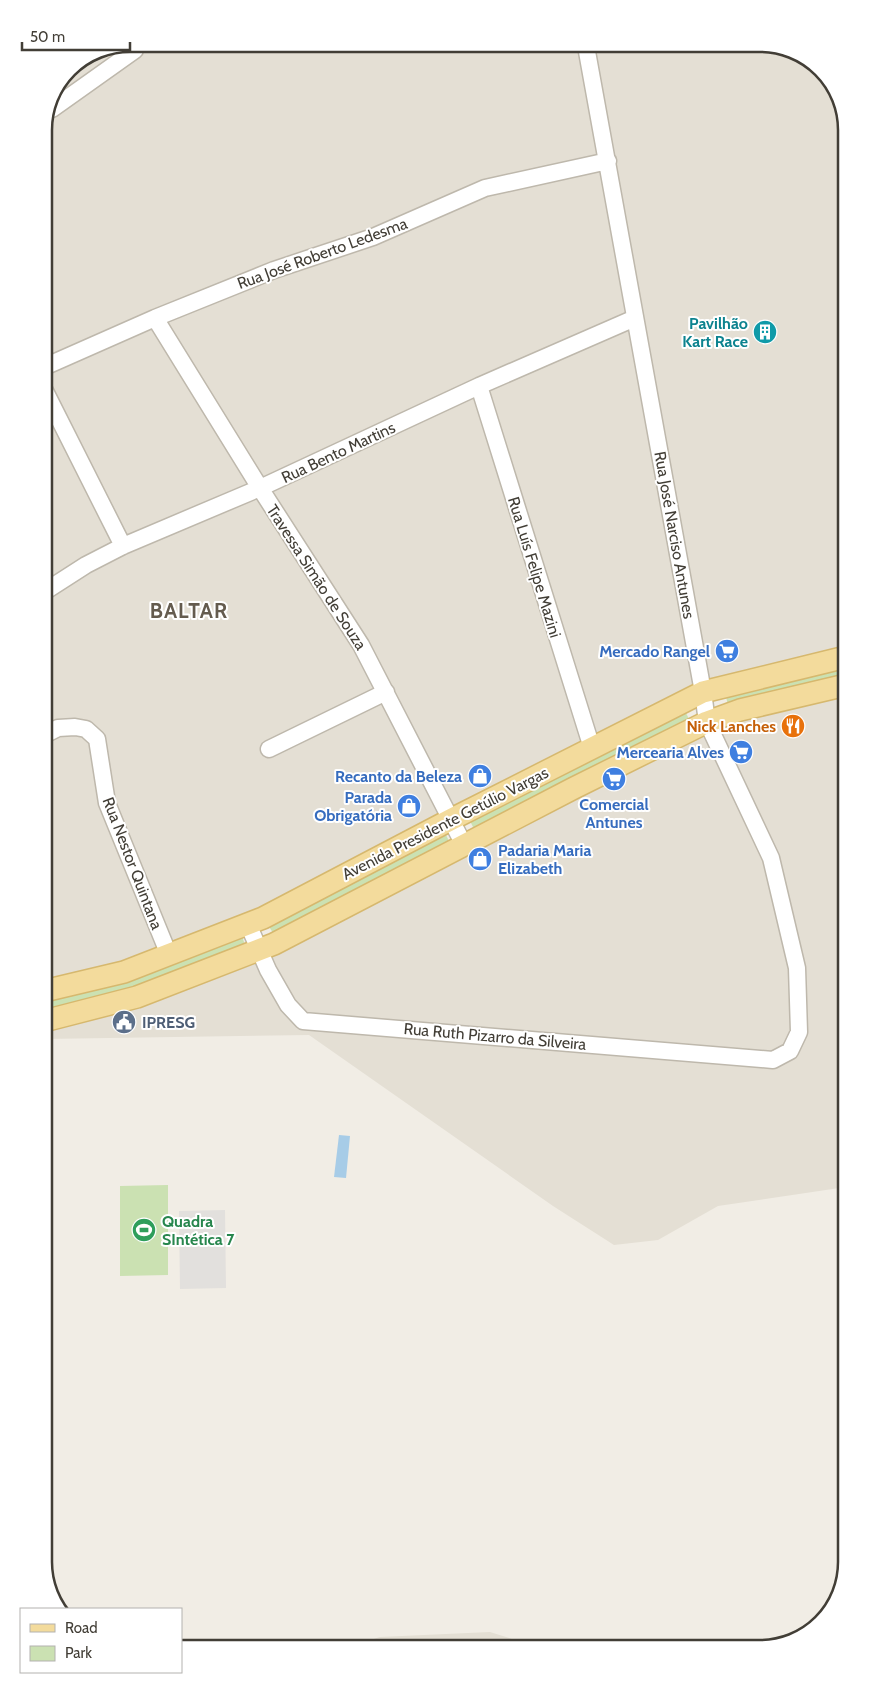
<svg xmlns="http://www.w3.org/2000/svg" width="890" height="1693" viewBox="0 0 890 1693" font-family="Cabin,sans-serif">
  <style>
    .residential { fill: #e4dfd4 }
    .green { fill: #cbe1b2 }
    .parking { fill: #e2e0dd }
    .water { fill: #a7cce7 }
    .lines { fill: none; stroke-linecap: round; stroke-linejoin: round }
    .minor-casing { stroke: #beb8ac; stroke-width: 19 }
    .major-casing { stroke: #d6b86e; stroke-width: 24 }
    .minor { stroke: #fff; stroke-width: 16 }
    .major { stroke: #f3db9c; stroke-width: 21 }
    .labels { text-anchor: middle; stroke-width: 4; stroke-linejoin: round; paint-order: stroke }
    .street-label { font-size: 16px; fill: #423e36; stroke: #fff }
    .culture-label { font-size: 16px; font-weight: bold; fill: #0d838f; stroke: #fff; text-anchor: end }
    .shop-label { font-size: 16px; font-weight: bold; fill: #366cbe; stroke: #fff; text-anchor: end }
    .food-label { font-size: 16px; font-weight: bold; fill: #c56008; stroke: #fff; text-anchor: end }
    .service-label { font-size: 16px; font-weight: bold; fill: #4e5e75; stroke: #fff; text-anchor: start }
    .leisure-label { font-size: 16px; font-weight: bold; fill: #27864d; stroke: #fff; text-anchor: start }
    .district-label { font-size: 21px; font-weight: bold; letter-spacing: 1px; fill: #645b4e; stroke: #fff }
    .rim { fill: none; stroke: #423e36; stroke-width: 2.5 }
  </style>
  <rect width="100%" height="100%" fill="#f1ede5"/>
  <path class="residential" d="M765,44L812,62L840,98L846,131V650L706,684L591,46Z
    M581,46L602,157L482,184L44,362V126L47,118L144,50Z
    M98,50H128L55,101L70,69Z
    M604,167L630,315L262,482L161,320L486,192Z
    M153,323L253,486L126,541L44,380V371Z
    M632,325L698,687L594,738L484,389Z
    M476,392L586,742L453,811L267,490Z
    M44,399L117,544L44,586Z
    M258,493L384,697L445,814L249,917L170,947L111,802L101,737L44,730V598L89,569Z
    M846,685V1187L718,1206L658,1240L614,1245L553,1206L309,1035L44,1039V1020L179,980L707,722Z
    M72,731L93,742L162,950L44,984V739Z
    M490,1632L531,1645L347,1647L380,1637Z"/>
  <path class="green" d="M846,667V677L728,705L726,697Z
    M685,711L689,719L474,829L470,821Z
    M446,835L450,843L273,933L268,925Z
    M242,936L245,945L133,988L45,1011L44,1002L130,979Z
    M168,1185V1275L120,1276V1186Z"/>
  <path class="parking" d="M225,1210L226,1288L180,1289L179,1211Z"/>
  <path class="water" d="M339,1135L350,1136L346,1178L334,1177Z"/>
  <g class="lines">
    <g class="minor-casing">
      <path id="minor" d="M52,109L135,50
        M155,318L260,488L361,645L464,845
        M44,367L155,318L274,270L373,237L485,188L608,161
        M479,386L592,748
        M44,389L123,546
        M44,592L86,565L123,546L260,488L479,386L635,318
        M44,735L58,728L75,727L86,729L97,739L107,803L169,955
        M269,749L386,692
        M248,924L268,970L288,1005L303,1021L773,1060L790,1051L799,1032L797,968L771,858L707,722L703,692L586,46"/>
    </g>
    <g class="major-casing">
      <path id="major" d="M44,991L124,972L263,918L452,819L703,692L846,657
        M44,1021L137,997L274,944L574,788L707,722L740,710L846,685"/>
    </g>
    <use href="#minor" class="minor"/>
    <use href="#major" class="major"/>
  </g>
  <defs>
    <g id="building-disc" transform="scale(1.25)"><circle r="9.5" fill="#0f9aa8" stroke="#fff"/><path d="M-4-6H4V6H1V3H-1V6H-4ZM-2.5-4.3h1.7v1.8h-1.7ZM.8-4.3h1.7v1.8H.8ZM-2.5-1h1.7V.8h-1.7ZM.8-1h1.7V.8H.8Z" fill="#fff"/></g>
    <g id="supermarket-disc" transform="scale(1.25)"><circle r="9.5" fill="#3f7fe0" stroke="#fff"/><path d="M-6-5.5h2.5l.6 2H6L4.5 2H-2.5L-4.4-4H-6ZM-1.5 3.2a1.3 1.3 0 1 0 .1 0ZM3 3.2a1.3 1.3 0 1 0 .1 0Z" fill="#fff"/></g>
    <g id="restaurant-disc" transform="scale(1.25)"><circle r="9.5" fill="#e8710a" stroke="#fff"/><path d="M-5-6h1v4h1v-4h1v4h1v-4h1v5L-1.5 .5V6h-2V.5L-5-1ZM5-6V6H3V1.5H1.5Q1.5-4 5-6Z" fill="#fff"/></g>
    <g id="shop-disc" transform="scale(1.25)"><circle r="9.5" fill="#3f7fe0" stroke="#fff"/><path d="M-5-2.5h2.3a2.7 3.5 0 0 1 5.4 0H5L5.5 6h-11ZM-1.5-2.5h3a1.5 2.3 0 0 0-3 0Z" fill="#fff"/></g>
    <g id="civic-disc" transform="scale(1.25)"><circle r="9.5" fill="#5c6f8a" stroke="#fff"/><path d="M-.6-6.5H3V-4.5H.6V-3L4-1V1h2V6H-6V1h2V-1L-.6-3ZM-1.2 2.5V6h2.4V2.5Z" fill="#fff"/></g>
    <g id="stadium-disc" transform="scale(1.25)"><circle r="9.5" fill="#2e9e5b" stroke="#fff"/><path d="M0-5a6.5 5 0 1 0 0 10a6.5 5 0 1 0 0-10ZM-3.5-1.8h7v3.6h-7Z" fill="#fff"/></g>
  </defs>
  <g fill-rule="evenodd">
    <use href="#building-disc" x="765" y="332"/>
    <use href="#supermarket-disc" x="727" y="651"/>
    <use href="#restaurant-disc" x="793" y="726"/>
    <use href="#supermarket-disc" x="741" y="752"/>
    <use href="#shop-disc" x="480" y="776"/>
    <use href="#supermarket-disc" x="614" y="779"/>
    <use href="#shop-disc" x="409" y="806"/>
    <use href="#shop-disc" x="480" y="859"/>
    <use href="#civic-disc" x="124" y="1022"/>
    <use href="#stadium-disc" x="144" y="1230"/>
  </g>
  <g class="labels">
    <g class="street-label">
      <text transform="translate(322 253) rotate(-20)" y="6">Rua José Roberto Ledesma</text>
      <text transform="translate(338 452) rotate(-25)" y="6">Rua Bento Martins</text>
      <text transform="translate(675 535) rotate(80)" y="6">Rua José Narciso Antunes</text>
      <text transform="translate(535 567) rotate(73)" y="6">Rua Luís Felipe Mazini</text>
      <text transform="translate(317 577) rotate(57)" y="6">Travessa Simão de Souza</text>
      <text transform="translate(445 823) rotate(-27)" y="6">Avenida Presidente Getúlio Vargas</text>
      <text transform="translate(133 863) rotate(69)" y="6">Rua Nestor Quintana</text>
      <text transform="translate(495 1036) rotate(5)" y="6">Rua Ruth Pizarro da Silveira</text>
    </g>
    <g class="culture-label">
      <text x="748" y="329">Pavilhão<tspan x="748" dy="18">Kart Race</tspan></text>
    </g>
    <g class="shop-label">
      <text x="710" y="657">Mercado Rangel</text>
      <text x="724" y="758">Mercearia Alves</text>
      <text x="462" y="782">Recanto da Beleza</text>
      <text x="392" y="803">Parada<tspan x="392" dy="18">Obrigatória</tspan></text>
      <text x="614" y="810" text-anchor="middle">Comercial<tspan x="614" dy="18">Antunes</tspan></text>
      <text x="498" y="856" text-anchor="start">Padaria Maria<tspan x="498" dy="18">Elizabeth</tspan></text>
    </g>
    <g class="food-label">
      <text x="776" y="732">Nick Lanches</text>
    </g>
    <g class="service-label">
      <text x="142" y="1028">IPRESG</text>
    </g>
    <g class="leisure-label">
      <text x="162" y="1227">Quadra<tspan x="162" dy="18">SIntética 7</tspan></text>
    </g>
    <g class="district-label">
      <text x="189" y="618">BALTAR</text>
    </g>
  </g>
  <path d="M0 0H890V1693H0ZM130 52H760A78 78 0 0 1 838 130V1562A78 78 0 0 1 760 1640H130A78 78 0 0 1 52 1562V130A78 78 0 0 1 130 52Z" fill="#fff" fill-rule="evenodd"/>
  <path class="rim" d="M130 52H760A78 78 0 0 1 838 130V1562A78 78 0 0 1 760 1640H130A78 78 0 0 1 52 1562V130A78 78 0 0 1 130 52Z"/>
  <rect x="20" y="1608" width="162" height="65" fill="#ffffff" stroke="#b3b2af"/>
  <rect x="30" y="1624" width="25" height="8" fill="#f3db9c" stroke="#b3b2af"/>
  <text x="65" y="1633" font-size="15" fill="#423e36">Road</text>
  <rect x="30" y="1646" width="25" height="15" fill="#cbe1b2" stroke="#b3b2af"/>
  <text x="65" y="1658" font-size="15" fill="#423e36">Park</text>
  <path d="M22 42v8h108v-8" fill="none" stroke="#423e36" stroke-width="2.5"/>
  <text x="30" y="42" font-size="15" fill="#423e36" stroke="#ffffff" stroke-width="4" paint-order="stroke">50 m</text>
</svg>
